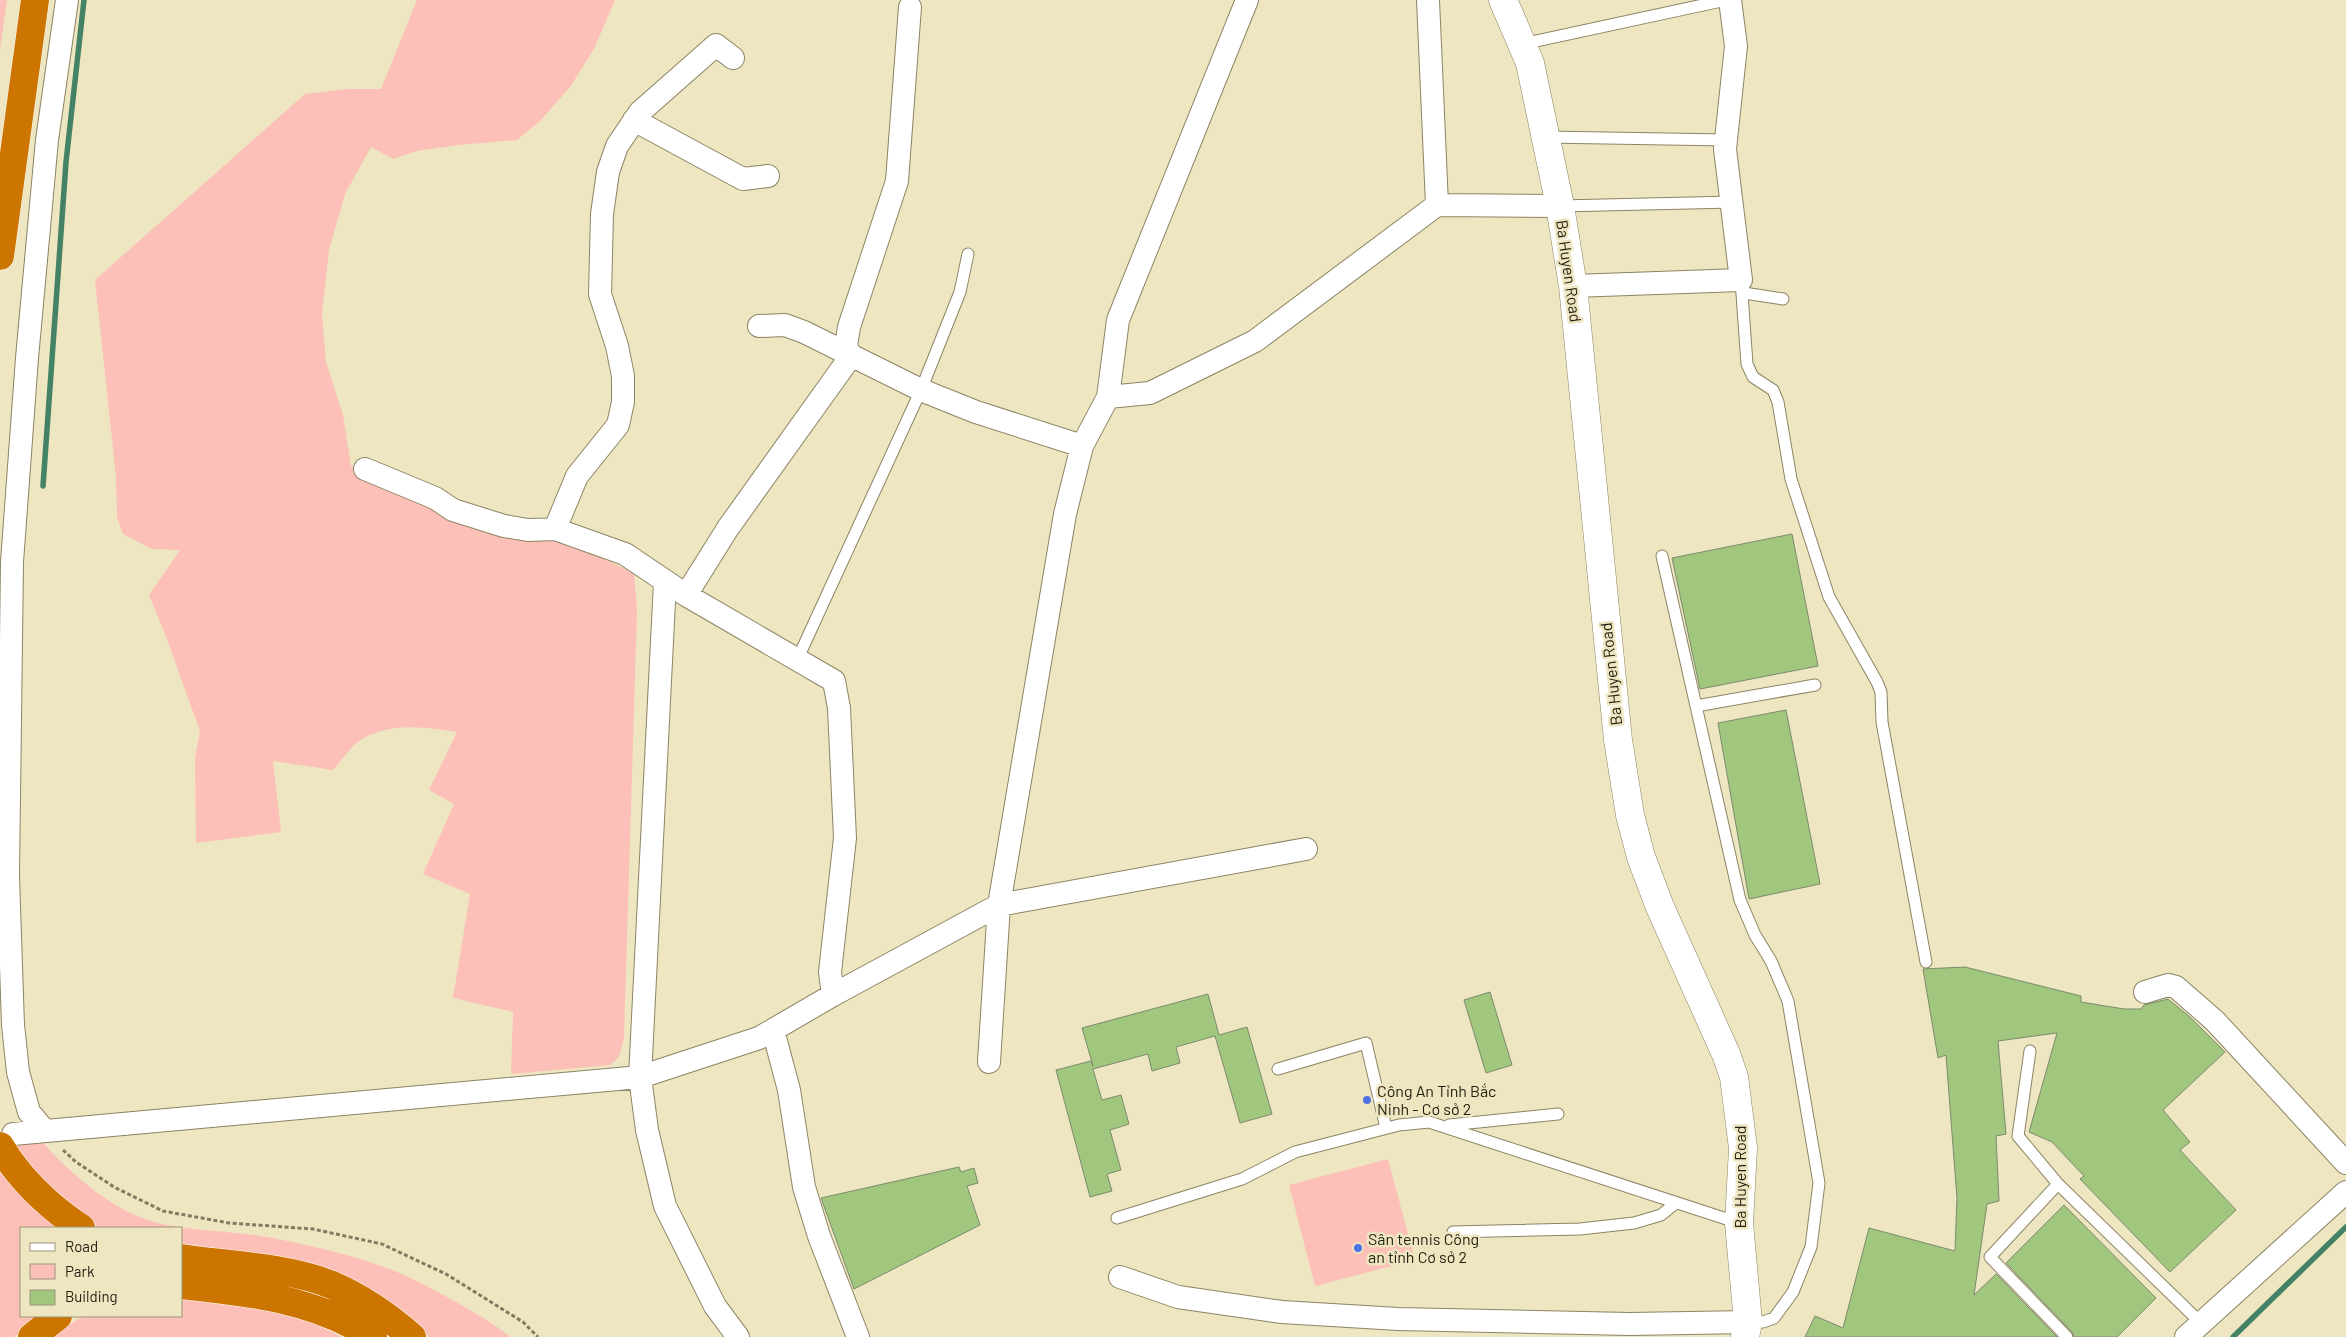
<svg xmlns="http://www.w3.org/2000/svg" width="2346" height="1337" viewBox="0 0 2346 1337" font-family="Barlow,sans-serif">
  <style>
    .green { fill: #fcc0b8 }
    .lines { fill: none; stroke-linecap: round; stroke-linejoin: round }
    .stream { stroke: #438264; stroke-width: 5.5 }
    .building { fill: #a1c67e; stroke: #7b8b6d }
    .service-casing { stroke: #8c8463; stroke-width: 13 }
    .minor-casing { stroke: #8c8463; stroke-width: 24 }
    .tertiary-casing { stroke: #8c8463; stroke-width: 29 }
    .motorway-casing { stroke: #fff; stroke-width: 29 }
    .path { stroke: #807b62; stroke-width: 3; stroke-dasharray: 4 2.5; stroke-linecap: butt }
    .service { stroke: #fff; stroke-width: 11 }
    .minor { stroke: #fff; stroke-width: 22 }
    .tertiary { stroke: #fff; stroke-width: 28 }
    .motorway { stroke: #cd7501; stroke-width: 28 }
    .poi-dot { fill: #5172e6; stroke: #eee5c1; stroke-width: 2 }
    .labels { text-anchor: middle; stroke-width: 5; stroke-linejoin: round; paint-order: stroke }
    .street-label { font-size: 16px; fill: #221f11; stroke: #eee5c1 }
    .poi-label { font-size: 16px; fill: #221f11; stroke: #eee5c1; text-anchor: start }
  </style>
  <rect width="100%" height="100%" fill="#eee5c1"/>
  <path class="green" d="M0,0H7L0,50Z
    M417,0H615L594,49L570,87L540,121L517,140L459,145L417,151L393,159L371,147L345,194L329,250L322,314L326,362L343,415L351,466L394,488L556,537L634,573L637,610L624,1038L619,1057L610,1065L511,1074L513,1012L453,998L470,894L423,874L454,804L429,790L457,732C426,727 391,722 362,739C351,746 341,761 333,770L273,761L281,832L196,843L195,758L200,731L165,634L149,595L180,550L152,549L123,534L117,517L116,477L95,280L305,94L347,89H381Z
    M11,1140L44,1144C73,1176 118,1215 162,1224C200,1232 240,1231 278,1239C313,1246 348,1254 381,1266C408,1275 432,1289 456,1302C475,1313 494,1323 510,1337H429L408,1320L181,1252V1228H94L52,1197Z
    M1388,1159L1415,1260L1315,1286L1289,1185Z
    M0,1167L61,1228H21V1316H41L28,1324L15,1337H0Z
    M181,1295C236,1304 292,1310 342,1337H51L83,1316H181Z"/>
  <g class="lines">
    <path class="stream" d="M43,486L66,162L84,0
      M2233,1337L2346,1227"/>
  </g>
  <path class="building" d="M1792,534L1818,666L1700,689L1672,558Z
    M1786,710L1820,884L1749,899L1718,723Z
    M1965,967L2081,996V1002L2124,1009H2141L2144,1005L2168,999L2190,1017L2225,1052L2163,1110L2190,1142L2180,1150L2236,1210L2170,1272L2080,1179L2084,1176L2052,1142L2029,1132L2057,1033L1998,1041L2006,1134L1996,1136L1999,1201L1987,1204L1974,1295L1996,1274L2057,1337H1805L1815,1316L1843,1328L1869,1228L1955,1251L1957,1198L1946,1055L1938,1058L1923,969Z
    M1490,992L1512,1065L1486,1073L1464,1000Z
    M1208,994L1219,1035L1247,1027L1272,1114L1240,1123L1215,1036L1176,1047L1180,1063L1152,1071L1148,1054L1093,1069L1102,1100L1121,1095L1129,1124L1110,1130L1121,1170L1107,1174L1112,1191L1090,1197L1056,1070L1091,1061L1093,1066L1082,1028Z
    M959,1167L961,1172L974,1168L978,1183L967,1186L980,1225L854,1289L821,1198Z
    M2064,1205L2156,1298L2117,1337H2074L2072,1332L2006,1263Z"/>
  <g class="lines">
    <g class="service-casing">
      <path id="service" d="M1522,44L1726,0
        M1545,137L1727,140
        M1560,206L1733,202
        M1741,280L1747,364L1753,377L1773,390L1778,402L1791,479L1829,597L1877,682L1881,692L1882,722L1926,962
        M1744,293L1783,299
        M1662,556L1740,900L1755,935L1771,961L1788,1001L1819,1183L1811,1247L1793,1292L1774,1318L1763,1322H1748
        M798,658L921,390L960,292L968,254
        M1696,706L1815,685
        M2030,1051L2018,1136L2058,1184L1990,1257L2067,1337
        M1278,1069L1366,1043L1386,1128
        M1449,1125L1558,1114
        M2058,1184L2201,1323
        M1117,1218L1242,1179L1295,1152L1399,1125L1429,1122L1739,1223
        M1453,1232L1580,1229L1634,1223L1661,1215L1676,1203"/>
    </g>
    <g class="minor-casing">
      <path id="minor" d="M634,120L743,179L768,176
        M1437,205L1560,206
        M1573,286L1741,280L1725,149L1736,46L1730,0
        M759,326L785,325L804,332L921,390L976,412L1082,446
        M851,356L846,346L849,327L897,181L910,7
        M1108,397L1118,320L1247,0
        M365,469L435,498L453,510L504,526L528,530L555,529L577,476L618,425L623,402V376L617,346L600,294L602,214L608,172L617,146L640,112L716,45L733,58
        M555,529L625,554L686,595L834,681L839,708L845,838L830,972L833,995
        M665,582L640,1077L759,1038L833,995L999,905L1065,514L1082,446L1108,397L1150,393L1255,341L1437,205L1428,0
        M686,595L728,528L851,356
        M2145,992L2168,985L2176,987L2215,1021L2346,1163
        M773,1030L789,1090L804,1187L819,1236L858,1337
        M989,1062L999,905L1306,849
        M44,1130L29,1112L18,1072L13,1025L8,876L12,562L27,358L47,140L67,0
        M13,1134L640,1077L647,1130L665,1206L715,1306L738,1337
        M1120,1277L1178,1297L1282,1312L1398,1319L1630,1324L1748,1322
        M2186,1337L2346,1192"/>
    </g>
    <g class="tertiary-casing">
      <path id="tertiary" d="M1503,0L1530,63L1560,206L1573,286L1618,740L1630,815L1641,857L1660,907L1726,1054L1734,1077L1743,1148L1739,1223L1748,1322L1745,1337"/>
    </g>
    <g class="motorway-casing">
      <path id="motorway" d="M0,256L35,0
        M0,1146C21,1181 48,1206 81,1228
        M181,1258C228,1265 289,1267 332,1285C360,1297 389,1317 412,1337
        M181,1285C248,1292 315,1299 373,1337
        M32,1337L58,1316"/>
    </g>
    <path class="path" d="M63,1150L76,1162L114,1187L163,1211L229,1223L313,1229L382,1244L446,1274L523,1322L538,1337"/>
    <use href="#service" class="service"/>
    <use href="#minor" class="minor"/>
    <use href="#tertiary" class="tertiary"/>
    <use href="#motorway" class="motorway"/>
  </g>
  <g class="poi-dot">
    <circle cx="1367" cy="1100" r="5"/>
    <circle cx="1358" cy="1248" r="5"/>
  </g>
  <g class="labels">
    <g class="street-label">
      <text transform="translate(1569 271) rotate(82)" y="6">Ba Huyen Road</text>
      <text transform="translate(1611 674) rotate(-96)" y="6">Ba Huyen Road</text>
      <text transform="translate(1740 1177) rotate(-90)" y="6">Ba Huyen Road</text>
    </g>
    <g class="poi-label">
      <text x="1377" y="1097">Công An Tỉnh Bắc<tspan x="1377" dy="18">Ninh - Cơ sở 2</tspan></text>
      <text x="1368" y="1245">Sân tennis Công<tspan x="1368" dy="18">an tỉnh Cơ sở 2</tspan></text>
    </g>
  </g>
  <rect x="20" y="1227" width="162" height="90" fill="#eee5c1" stroke="#9c967b"/>
  <rect x="30" y="1243" width="25" height="8" fill="#ffffff" stroke="#9c967b"/>
  <text x="65" y="1252" font-size="15" fill="#221f11">Road</text>
  <rect x="30" y="1264" width="25" height="15" fill="#fcc0b8" stroke="#9c967b"/>
  <text x="65" y="1277" font-size="15" fill="#221f11">Park</text>
  <rect x="30" y="1290" width="25" height="15" fill="#a1c67e" stroke="#9c967b"/>
  <text x="65" y="1302" font-size="15" fill="#221f11">Building</text>
</svg>
